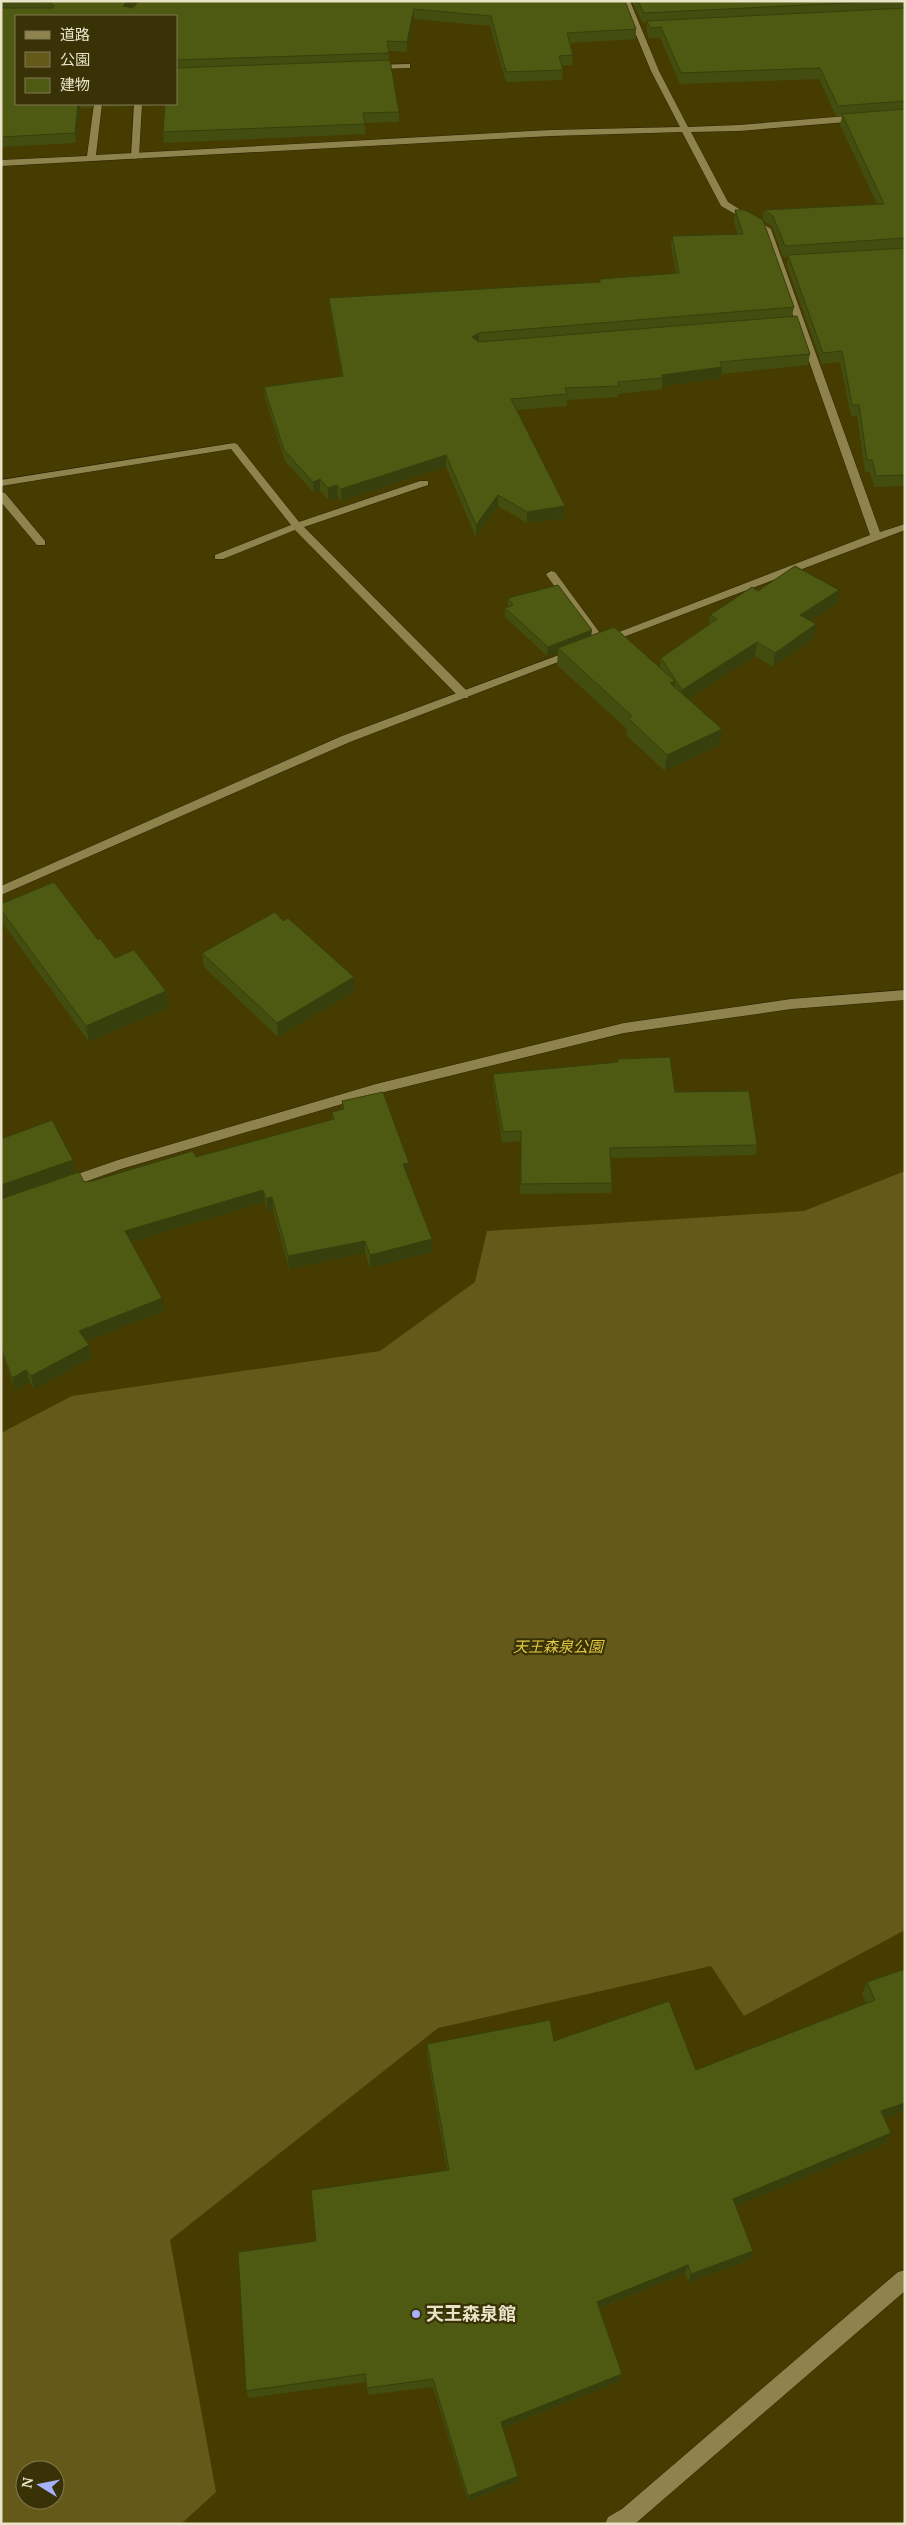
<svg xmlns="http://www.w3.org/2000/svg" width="906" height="2525" viewBox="0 0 906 2525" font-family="'PT Serif','Noto Sans JP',serif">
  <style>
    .green { fill: #655919; fill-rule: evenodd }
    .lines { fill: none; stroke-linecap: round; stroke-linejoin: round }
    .service-casing { stroke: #292307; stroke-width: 1 }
    .minor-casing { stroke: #292307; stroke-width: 1 }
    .service { fill: #8e834d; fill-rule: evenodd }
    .minor { fill: #8e834d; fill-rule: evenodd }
    .wall { fill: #434d0f }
    .shaded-wall { fill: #373f0c }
    .building { fill: #4e5a11; stroke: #373f0c }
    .poi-dot { fill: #a7b1fc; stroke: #3a3207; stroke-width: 2 }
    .labels { text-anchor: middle; stroke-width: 4.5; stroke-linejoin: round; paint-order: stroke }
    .park-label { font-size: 15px; font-style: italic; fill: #e2c843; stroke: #3a3207 }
    .near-poi-label { font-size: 18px; font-weight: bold; fill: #e9e4c8; stroke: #3a3207; text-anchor: start }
  </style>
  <rect width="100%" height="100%" fill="#473c00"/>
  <path class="green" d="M905,1171V1930L744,2016L711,1966L438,2028L170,2240L216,2492L181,2524H1V1433L72,1396L380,1351L475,1282L487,1231L804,1211ZM25,2470H55V2500H25Z"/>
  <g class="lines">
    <g class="service-casing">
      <path id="service" d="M407,64H410V68L374,69L370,67L374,65Z
        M134,104H142L139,156L135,159L131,156Z
        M234,443L237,444L299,522L420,481H428V485L304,527L468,692V698H460L295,530L223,559H215V555L291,525L231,449L1,486V480Z
        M1,492L5,493L45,541V545H37L1,502Z
        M551,571L555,572L605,640V644H597L547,576L546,574Z"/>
    </g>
    <g class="minor-casing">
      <path id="minor" d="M622,1H630L659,71L688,127L739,125L859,115L863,118L859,121L739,131L691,132L728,202L771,229L880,532L905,524V530L605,644L601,643V639L870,535L763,230L721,206L682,132L551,136L1,166V160L87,156L94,104H102L96,155L551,130L680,127L651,71Z
        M575,649L580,652L579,654L350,742L1,895V886L342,736Z
        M905,990V1000L791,1009L624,1033L376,1094L121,1169L65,1189L58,1184L60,1180L118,1160L376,1084L624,1023L791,999Z
        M905,2270V2291L636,2523L605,2524L608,2517L622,2509L898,2272Z"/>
    </g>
    <use href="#service" class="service"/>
    <use href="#minor" class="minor"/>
  </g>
  <path class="wall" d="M1,1H136L131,8L625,1L636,29V39L570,43L573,55L572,65L561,66L563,70L562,80L506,82L490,26L414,19L407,52L389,51V61L399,112V122L365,123V134L164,143L163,132L164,105L144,106L143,104H176V16L16,104H93L92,108H80L76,143L1,147Z
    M632,1H905L904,8H905V486L874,487L870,472H865L857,416H851L840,362L822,364L787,266L788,257H783L772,226L763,221L794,307L792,316L810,354L808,365L722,374L721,378L662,386V389L618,394V397L567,400V406L517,410L565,506L564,518L527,523L498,506L476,537L446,467L342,501L338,497L328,500L320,491L314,493L285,461L265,398L264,387L342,377L330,310L329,298L599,282L600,279L676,273L671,247L672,236L738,234L734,222L735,210L763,220L764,210L877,204L840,125L842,116H836L819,79L680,84L660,38H649L647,32V23H643Z
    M103,104H133L132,106L103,107Z
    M839,590L837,604L810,621L814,638L773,667L755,656L688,699L722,729L720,745L665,771L626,735L627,729L557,665L558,652L547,656L505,617V608L508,607V598L660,668L661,658L709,625L710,615L758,591Z
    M1,904L98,940L115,958L166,991L169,1007L89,1042L2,922Z
    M202,953L355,991L278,1037L204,967Z
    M618,1059L675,1092L757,1145L756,1155L611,1158L612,1183L611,1193L520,1194L521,1141L502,1143L493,1084V1074L618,1062Z
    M342,1101L409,1176H407L432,1239V1252L370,1268L365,1253L289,1269L273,1210L268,1211L265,1202L131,1242L164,1311L86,1341L89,1345L92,1358L34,1389L30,1382L15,1391L1,1351V1199L84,1182L92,1181L196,1157L332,1120V1112L342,1110Z
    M905,1969L884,2118L886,2143L736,2206L749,2260L688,2283L685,2273L599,2309L622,2374L620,2381L503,2428L518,2476L517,2482L468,2501L433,2387L368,2395L366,2382L249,2398L246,2391L316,2241L447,2170L427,2054V2044L554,2041L696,2070L866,2003L862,1994L867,1982Z"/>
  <path class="shaded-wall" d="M127,1H136L124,16L123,6Z
    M414,9V19L407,52V42Z
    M78,104H79L80,108L76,143L75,133Z
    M479,333V344L472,337Z
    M722,367L721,378L662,386L663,378L662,375Z
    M446,455V467L342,501L341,489Z
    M320,479V491L314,493L313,482Z
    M337,485L338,497L328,500V488Z
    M498,495V506L476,537V525Z
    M565,506L564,518L527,523V512Z
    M839,590L837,604L798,629L800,615Z
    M816,624L814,638L773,667L775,653Z
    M592,630L591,639L558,648V652L547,656L548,647Z
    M757,642L755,656L681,704L682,690Z
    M675,681L674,697L670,683Z
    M722,729L720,745L665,771L667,755Z
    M354,977L355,991L278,1037L277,1023Z
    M166,991L169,1007L89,1042L86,1026Z
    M73,1160L76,1173L1,1199V1185Z
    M409,1163V1176L403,1177V1164Z
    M263,1190L265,1202L127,1243L125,1231Z
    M272,1197L273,1210L268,1211L266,1199Z
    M432,1239V1252L370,1268V1255Z
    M365,1241V1253L289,1269L288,1256Z
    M162,1298L164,1311L82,1343L79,1331Z
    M89,1345L92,1358L34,1389L31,1376Z
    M26,1370L30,1382L15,1391L12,1378Z
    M1,1391L3,1398L1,1399Z
    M905,2103V2111L875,2122L881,2111Z
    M891,2133L886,2143L729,2209L733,2199Z
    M753,2251L749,2260L688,2283L691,2274Z
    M688,2265L685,2273L595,2310L597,2302Z
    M622,2374L620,2381L500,2429L501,2422Z
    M518,2476L517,2482L468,2501V2496Z"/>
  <path class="building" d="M1,1H127L123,6L133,8L139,1H625L636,29L567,33L573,55L559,56L563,70L506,72L491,16L414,9L407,42L387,41L389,53L176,60V16H16V104H78L75,133L1,137V8H53L54,6L49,2Z
    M638,1H887L644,13Z
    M905,8V101L838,106L820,68L681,73L661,27L650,28L647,21Z
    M390,60L399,112L363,113L365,124L163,132L165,104H176V68Z
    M905,109V238L785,246L773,216L764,210L884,204L842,114Z
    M735,210H745L763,220L794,307L479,333L472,337L479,342L797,316L810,354L720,362L722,367L662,375L663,378L618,382L619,386L565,388L567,394L511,399L565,506L527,512L498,495L476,525L446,455L341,489L337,485L328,488L320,479L313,482L284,450L264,387L343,376L329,298L600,282V279L679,273L672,236L743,234Z
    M905,248V475L876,476L872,460H867L859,405H852L842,351L823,353L788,255Z
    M795,566L839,590L800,615L816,624L775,653L757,642L682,690L661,658L717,619L710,615L752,587L758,591Z
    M558,585L592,630L548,647L505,608L513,605L508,598Z
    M614,627L675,681L670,683L722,729L667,755L628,718L632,716L558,648Z
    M54,882L98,940L100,938L115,958L134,950L166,991L86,1026L1,910V904Z
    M275,912L283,921L288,918L354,977L277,1023L202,953Z
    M670,1057L675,1092L749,1091L757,1145L610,1148L612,1183L521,1184V1131L503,1132L493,1074L618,1062V1059Z
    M383,1092L409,1163L403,1164L432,1239L370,1255L365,1241L288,1256L272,1197L266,1199L263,1190L125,1231L162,1298L79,1331L89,1345L31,1376L26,1370L12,1378L1,1348V1199L79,1172L84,1182L92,1181L193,1151L196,1157L334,1119L332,1112L344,1109L342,1101Z
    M52,1120L73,1160L1,1185V1139Z
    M905,1969V2103L881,2111L891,2133L733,2199L753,2251L691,2274L688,2265L597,2302L622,2374L501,2422L518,2476L468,2496L433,2379L367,2388L365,2374L246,2391L238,2252L316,2241L311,2190L449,2170L427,2044L550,2020L554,2041L669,2001L696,2070L875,2000L867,1982Z"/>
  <circle class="poi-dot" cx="416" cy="2314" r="5"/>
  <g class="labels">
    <g class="park-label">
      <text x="558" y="1652">天王森泉公園</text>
    </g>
    <g class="near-poi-label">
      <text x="426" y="2320">天王森泉館</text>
    </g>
  </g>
  <rect width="906" height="2525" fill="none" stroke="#e9e4c8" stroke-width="5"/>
  <rect x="15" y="15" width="162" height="90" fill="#3a3207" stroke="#807954"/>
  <rect x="25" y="31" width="25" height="8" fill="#8e834d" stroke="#807954"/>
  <text x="60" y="40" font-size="15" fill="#e9e4c8">道路</text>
  <rect x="25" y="52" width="25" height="15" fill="#655919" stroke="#807954"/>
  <text x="60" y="65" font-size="15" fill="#e9e4c8">公園</text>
  <rect x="25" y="78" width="25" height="15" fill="#4e5a11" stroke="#807954"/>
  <text x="60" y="90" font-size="15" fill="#e9e4c8">建物</text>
  <g transform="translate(40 2485) rotate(280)"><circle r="24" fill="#3a3207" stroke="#807954"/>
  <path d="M0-4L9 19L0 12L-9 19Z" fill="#a7b1fc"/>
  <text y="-8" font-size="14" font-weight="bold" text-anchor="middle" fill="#e9e4c8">N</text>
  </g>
</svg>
